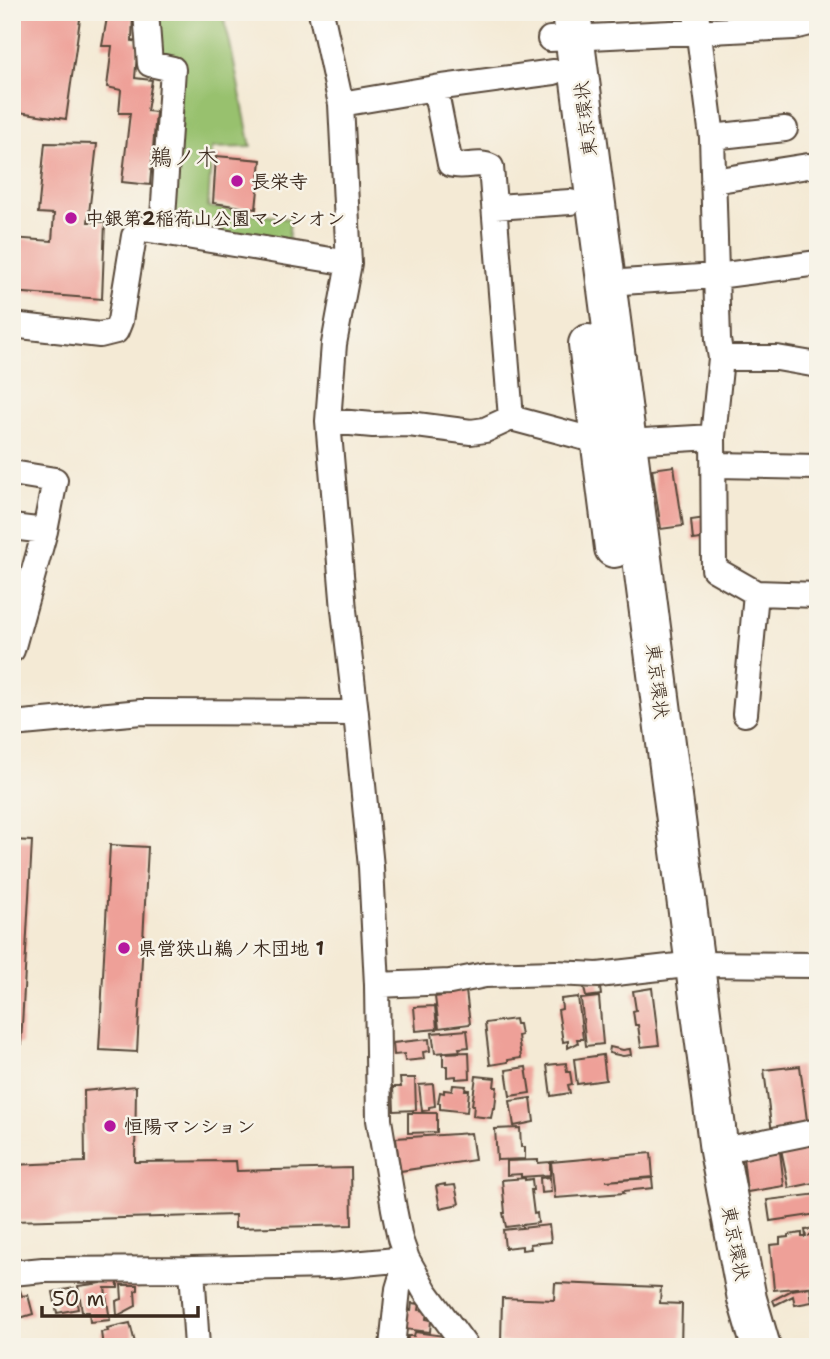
<svg xmlns="http://www.w3.org/2000/svg" width="830" height="1359" viewBox="0 0 830 1359" font-family="'Shantell Sans','Klee One',sans-serif">
  <style>
    .green { fill: #98c16e; stroke: #6a7646; stroke-width: 2 }
    .building { fill: #eea098 }
    .lines { fill: none; stroke-linecap: round; stroke-linejoin: round }
    .street-casing { stroke: #574739; stroke-width: 28 }
    .highway-casing { stroke: #574739; stroke-width: 42 }
    .street { stroke: #fff; stroke-width: 24 }
    .highway { stroke: #fff; stroke-width: 38 }
    .poi-dot { fill: #b5179e; stroke: #f7f3e8; stroke-width: 2.5 }
    .labels { text-anchor: middle; stroke-width: 5; stroke-linejoin: round; paint-order: stroke }
    .street-label { font-size: 19px; fill: #3b2a1e; stroke: #f7f3e8 }
    .poi-label { font-size: 19px; font-weight: bold; fill: #3b2a1e; stroke: #f7f3e8; text-anchor: start }
    .quarter-label { font-size: 23px; fill: #3b2a1e; stroke: #f7f3e8 }
  </style>
  <rect width="100%" height="100%" fill="#f7f3e8"/>
  <filter id="ink" filterUnits="userSpaceOnUse"><feTurbulence type="fractalNoise" baseFrequency=".0143" numOctaves="2"/><feDisplacementMap in="SourceGraphic" scale="14" xChannelSelector="R" yChannelSelector="G"/><feConvolveMatrix kernelMatrix="1 2 1 2 8 2 1 2 1" color-interpolation-filters="sRGB"/></filter>
  <filter id="wash" filterUnits="userSpaceOnUse"><feTurbulence type="fractalNoise" baseFrequency=".00686" numOctaves="4" result="noise"/><feDisplacementMap in="SourceGraphic" scale="28" xChannelSelector="R" yChannelSelector="G"/><feGaussianBlur stdDeviation="1.57" result="paint"/><feColorMatrix in="noise" values="0 0 0 0 0 0 0 0 0 0 0 0 0 0 0 0 0 1.4 0 .05"/><feComposite in="paint" operator="in"/></filter>
  <g filter="url(#wash)">
    <rect width="100%" height="100%" fill="#f4ead5"/>
    <path class="green" d="M151,12H222L230,43L251,147L212,148L208,207L290,219L288,245L172,227L180,65L157,58Z"/>
    <g id="blocks">
      <path class="building" d="M14,12H81L66,119L12,111V87L16,49H12Z
        M108,12H133L132,41L138,42L135,78L152,80L147,111L156,112L150,185L122,182L130,113H119L121,90L107,87L112,46H102Z
        M45,143L97,144L88,222H105L102,299L12,292V238L52,241L54,214L38,213Z
        M216,156L261,160L256,209L213,203Z
        M674,466L683,526L661,529L652,469Z
        M706,518L708,538L693,540L691,520Z
        M12,840L32,841L21,1044H12Z
        M110,845L148,847L137,1052L99,1050Z
        M599,981L601,995L586,997L583,983Z
        M652,988L659,1045L641,1047L638,1025H635L633,1011L636,1010L633,991Z
        M443,991H466L470,1024L439,1028L435,997L444,996Z
        M578,997L583,1039H577L578,1043L568,1048V1041L563,1042L558,1010L562,1009L561,999Z
        M599,997L603,1044L586,1046L581,999Z
        M435,1006L437,1029L416,1031L414,1007Z
        M515,1019L516,1024H519L521,1035L518,1036L521,1058L508,1060V1062L490,1065L485,1023Z
        M467,1030L469,1047L459,1048L460,1051L435,1053L432,1033Z
        M429,1039L430,1051L423,1052L424,1059L405,1061L404,1054L394,1055L393,1043Z
        M610,1047L623,1050L630,1049L631,1055L623,1056L609,1053Z
        M469,1052L470,1078L456,1079V1076L447,1077V1066H443V1053Z
        M603,1055L606,1080L577,1084L574,1059Z
        M566,1063L567,1072H570L572,1084L568,1085L570,1093L551,1096L547,1065Z
        M800,1066L808,1128L772,1133L764,1070Z
        M526,1067L530,1093L510,1096L506,1070Z
        M476,1076L495,1078L494,1087H497L495,1108H493L491,1118L473,1116L474,1105H472Z
        M400,1078H415L416,1110L394,1111L393,1087H401Z
        M433,1084L435,1106L429,1107V1110L422,1111L419,1085Z
        M453,1085L466,1086L465,1090H469L467,1112L440,1109V1103H438L440,1092L444,1093V1090L452,1091Z
        M136,1086L135,1162L236,1161L237,1171L351,1168L352,1225L235,1228V1215L12,1221V1165L85,1162L84,1091Z
        M531,1098L534,1122L514,1126L510,1101Z
        M408,1113H437V1132L408,1133Z
        M520,1128L521,1147H525V1159L497,1160L495,1129Z
        M471,1133L475,1160L400,1171L396,1138Z
        M818,1141V1182L789,1188L781,1149Z
        M780,1152L784,1186L747,1192L743,1157Z
        M651,1153L653,1177L606,1181L652,1178L653,1188L623,1191L624,1193L555,1198L551,1162Z
        M538,1160V1163L550,1162V1175L521,1177V1174L507,1175V1161Z
        M550,1177L551,1192L541,1193L540,1178Z
        M525,1178V1180L532,1179L533,1190H531L534,1214L537,1213L538,1223L506,1227L503,1213H505L502,1180Z
        M445,1184V1186L455,1185L459,1204L440,1208L436,1186Z
        M818,1194V1214L770,1221L767,1200Z
        M549,1225L551,1242L530,1244L531,1249L522,1250V1246L505,1248L503,1230Z
        M818,1229V1235L808,1236H818V1286L774,1290L770,1245L780,1244V1238L788,1237V1235L802,1233V1237H806L805,1230Z
        M12,1276L17,1291L20,1290L22,1296L28,1295L33,1314L20,1318L18,1309L12,1311Z
        M101,1280L118,1281V1288H105L110,1320L90,1322L89,1312H82L78,1286L101,1283Z
        M555,1283L661,1287L660,1303L682,1304L681,1347H628L501,1342L502,1298L554,1300Z
        M121,1285H138V1290L135,1291L136,1306L117,1316L116,1301L122,1299Z
        M810,1287L812,1302L795,1305L793,1296L775,1305L773,1300L792,1290Z
        M74,1288L78,1309L57,1313L53,1292Z
        M412,1303L420,1304L419,1310L427,1311L426,1319L431,1320L430,1332L404,1329L407,1310L411,1311Z
        M130,1323L136,1347H103L101,1332L108,1331L107,1328Z
        M415,1332L444,1336L443,1341H441L440,1347H407L408,1336H414Z"/>
    </g>
  </g>
  <g filter="url(#ink)">
    <use href="#blocks" fill-opacity="0" stroke="#574739" stroke-width="2"/>
    <g class="lines">
      <g class="street-casing">
        <path id="street" d="M146,12L150,64L173,69L162,232
          M321,12L341,104L349,263L334,344L328,421L344,610L356,713L371,867L377,985L379,1120L394,1209L400,1239L407,1259L425,1291L466,1347
          M696,12L712,137L718,340L721,358L713,437L714,569L756,593L745,714
          M550,39L794,27L818,21
          M435,88L450,164C464,169 478,160 491,167L511,418
          M341,104L435,88L554,72
          M712,137L785,129
          M713,181L808,166
          M495,207L570,202
          M606,283L717,276L818,263
          M12,325L100,335L116,331L120,321L134,236L144,229L349,263
          M721,358H777L818,365
          M328,421L373,425L409,424L471,432L485,430L511,418L582,437L599,440
          M627,442L713,437
          M715,465L818,467
          M12,473L55,480L45,531L12,650
          M12,527L45,531
          M756,593L818,595
          M12,724L141,712L356,713
          M377,985L450,982L485,975L555,973L598,975L695,964L818,965
          M719,1151L818,1131
          M192,1269L197,1347
          M12,1273L43,1270L192,1269L331,1266L407,1259
          M392,1347L398,1289L407,1259"/>
      </g>
      <g class="highway-casing">
        <path id="highway" d="M571,12L719,1151L747,1299L761,1347
          M588,344L614,548"/>
      </g>
      <use href="#street" class="street"/>
      <use href="#highway" class="highway"/>
    </g>
  </g>
  <g class="poi-dot">
    <circle cx="237" cy="181" r="7"/>
    <circle cx="71" cy="218" r="7"/>
    <circle cx="124" cy="948" r="7"/>
    <circle cx="110" cy="1126" r="7"/>
  </g>
  <g class="labels">
    <g class="street-label">
      <text transform="translate(585 119) rotate(-97)" y="7">東京環状</text>
      <text transform="translate(658 681) rotate(83)" y="7">東京環状</text>
      <text transform="translate(736 1243) rotate(79)" y="7">東京環状</text>
    </g>
    <g class="poi-label">
      <text x="251" y="188">長栄寺</text>
      <text x="85" y="225">中銀第2稲荷山公園マンシオン</text>
      <text x="138" y="955">県営狭山鵜ノ木団地 1</text>
      <text x="124" y="1133">恒陽マンション</text>
    </g>
    <g class="quarter-label">
      <text x="184" y="165">鵜ノ木</text>
    </g>
  </g>
  <rect width="830" height="1359" fill="none" stroke="#f7f3e8" stroke-width="42"/>
  <path d="M42 1306v10h156v-10" fill="none" stroke="#3b2a1e" stroke-width="3.5"/>
  <text x="52" y="1306" font-size="21" fill="#3b2a1e" stroke="#f7f3e8" stroke-width="5" paint-order="stroke">50 m</text>
</svg>
